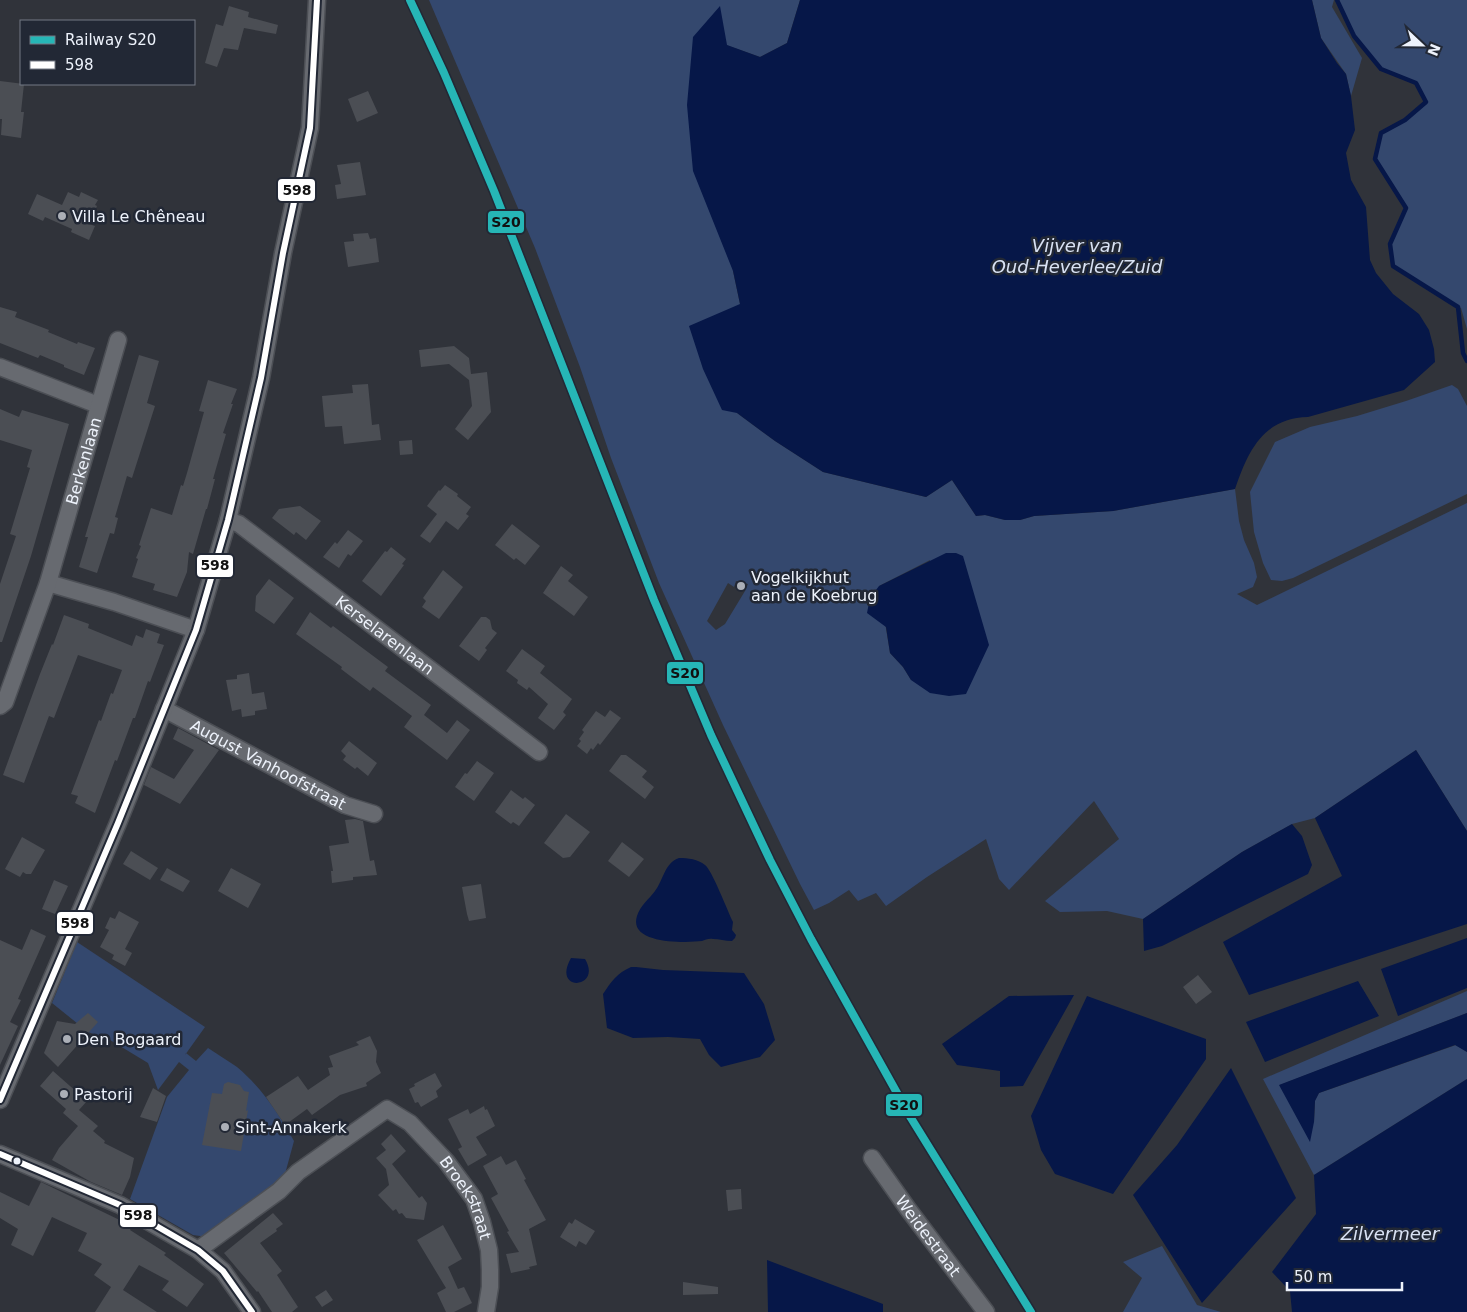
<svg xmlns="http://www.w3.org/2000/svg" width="1467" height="1312" viewBox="0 0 1467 1312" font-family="'DejaVu Sans',sans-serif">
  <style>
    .green { fill: #34486e; fill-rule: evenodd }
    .water { fill: #061748 }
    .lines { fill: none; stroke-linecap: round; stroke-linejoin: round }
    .stream { stroke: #061748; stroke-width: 4.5 }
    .building { fill: #4b4e54 }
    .minor-casing { stroke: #4c4f55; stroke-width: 19 }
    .minor { stroke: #676a70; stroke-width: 16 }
    .bus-1-casing { stroke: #222835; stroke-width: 10 }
    .bus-1 { stroke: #fff; stroke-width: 6 }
    .rail-1-casing { stroke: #222835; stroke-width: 11 }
    .rail-1 { stroke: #26b6b6; stroke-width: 8 }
    .poi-dot { fill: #abafb7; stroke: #222835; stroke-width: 2 }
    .bus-dot { fill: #edf2fb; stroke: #222835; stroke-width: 2 }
    .labels { text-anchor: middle; stroke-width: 5; stroke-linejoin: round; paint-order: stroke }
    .poi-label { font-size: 16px; fill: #edf2fb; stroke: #222835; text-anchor: start }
    .street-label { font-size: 16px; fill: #edf2fb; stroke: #222835 }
    .water-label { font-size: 18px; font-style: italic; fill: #d9e2f4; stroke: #222835 }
    .line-badge { stroke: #222835; stroke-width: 2 }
    .pale-badge-label { font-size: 14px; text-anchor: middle; font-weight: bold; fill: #111 }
  </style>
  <rect width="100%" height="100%" fill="#30333a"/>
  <path class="green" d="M429,0H800L787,43L760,57L726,45L733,271L740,304L737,413L775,441L823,472L926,497L952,480L976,516L985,515L1005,520H1020L1034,516L1113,511L1235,489L1239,521L1244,540L1254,563L1257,577L1253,587L1237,594L1257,605L1467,503V831L1416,750L1315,818L1292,824L1242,852L1143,919L1107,911L1060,912L1045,901L1119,839L1094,801L1009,890L999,879L986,839L927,877L886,906L876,893L858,901L849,890L829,903L814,910L800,884L723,725L659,583L611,458L580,367L535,248ZM930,560L911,680L903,667L890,653L879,586ZM736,581L748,584L745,591L725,624L716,630L707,621L728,583L734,587Z
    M1312,0H1334L1332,7L1362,58L1351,96L1346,74L1321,38Z
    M1337,0H1467V329L1461,308L1458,307L1393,266L1390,244L1406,208L1375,159L1381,133L1405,120L1426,102L1416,83L1381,69L1354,36Z
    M1452,385L1458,389L1467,406V494L1293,578L1282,581L1271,580L1263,563L1254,532L1250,492L1275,442L1310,427L1357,416L1406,401Z
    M77,942L205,1027L185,1055L186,1053L196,1061L208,1048C217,1054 227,1060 237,1067C261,1087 279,1114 294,1141L282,1185L207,1237L193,1235L130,1199L167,1097L189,1070L179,1062L158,1090L148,1063L110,1040L88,1032L52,1003Z
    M1467,991V1013L1280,1085L1314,1122L1315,1100L1319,1093L1456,1045L1467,1052V1079L1314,1175L1263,1079Z
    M1162,1246L1197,1305L1221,1312H1123L1142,1278L1123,1262Z"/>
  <path class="water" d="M800,0H1312L1321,38L1337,63L1346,74L1351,96L1355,130L1346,153L1351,180L1366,207L1370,260L1376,273L1393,294L1419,314L1429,330L1434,349L1435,362L1404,390L1308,417C1263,418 1248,451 1235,489L1113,511L1034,516L1020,520H1005L985,515L976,516L952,480L926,497L823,472L775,441L737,413L722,410L703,369L689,326L740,304L733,271L693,171L687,105L693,37L720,6L727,45L760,57L787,43Z
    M946,553H956L963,556L989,645L966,694L949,696L930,693L911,680L903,667L890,653L886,627L867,613L870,598L879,586Z
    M1416,750L1467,831V924L1249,995L1223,942L1342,876L1315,818Z
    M1292,824L1302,836L1312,865L1308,874L1162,946L1144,951L1143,919L1242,852Z
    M679,858C688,858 698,859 705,865C712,870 728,912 733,922L732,930L736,935L735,938L732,941C725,941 719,939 713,939C709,938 705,940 702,941C685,943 628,944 637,916C640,906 649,899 655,891C663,881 665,862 679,858Z
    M1467,938V988L1398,1016L1381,969Z
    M571,958L585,959C603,989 551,993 571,958Z
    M631,967H636L663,970L744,973L764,1004L775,1040L760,1057L721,1067L709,1055L700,1039L668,1037L633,1038L607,1028L603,994C611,982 617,973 631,967Z
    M1358,981L1379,1016L1265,1062L1246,1022Z
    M1074,995L1023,1086L1000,1087V1071L957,1065L942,1044L1009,996Z
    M1087,996L1206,1039V1059L1113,1194L1055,1174L1041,1150L1031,1116Z
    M1467,1013V1052L1455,1045L1319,1093L1315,1101L1314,1122L1310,1142L1279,1085Z
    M1231,1068L1296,1198L1202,1303L1133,1195L1177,1145Z
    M1467,1079V1312H1292L1290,1291L1272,1272L1316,1214L1314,1175Z
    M767,1260L883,1304V1312H768Z"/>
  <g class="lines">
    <path class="stream" d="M1337,0L1354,36L1381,69L1416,83L1426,102L1405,120L1381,133L1375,159L1406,208L1390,244L1393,266L1458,307L1463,353L1467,361"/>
  </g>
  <path class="building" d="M229,6L249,12L248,17L278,25L276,34L244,28L238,50L224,48L217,67L205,63L216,24L223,26Z
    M0,81L24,84L21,112H24L21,138L1,135L2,119H0Z
    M368,91L378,113L357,122L348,99Z
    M360,162L366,195L337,199L335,185L341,184L337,165Z
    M68,192L79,197L81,192L98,200L95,205L97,206L89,224L95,226L89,240L71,232L72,229L45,217L43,221L28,214L37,194L62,205Z
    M368,233L370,239L376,238L379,262L348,267L344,242L354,241L353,234Z
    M0,307L17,312L15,317L49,330L48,332L77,344L78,342L95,348L84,375L64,367V365L40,355L38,358L0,343Z
    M454,346L469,358L471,374L487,372L491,412L468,440L455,429L472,406L469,380L449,364L421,367L419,350Z
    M139,355L159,361L147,403L155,406L132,478L127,476L115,517L118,518L114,534L110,533L97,573L79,567L88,537H85Z
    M208,380L237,389L231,404H233L223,433L226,434L213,479H215L207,509H206L193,554L189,552L187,572L177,597L153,590L155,584L132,577L138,559L136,558L141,546L139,545L151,508L172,515L181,485L183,486L187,473L204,412L199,411Z
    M368,384L372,425L379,424L381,440L344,444L342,426L325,427L322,396L353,393L352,385Z
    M0,409L19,417L22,410L69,424L31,556L2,642H0V584L16,536L10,534L30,468L27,467L32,450L0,440Z
    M412,440L413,454L400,455L399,441Z
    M445,485L458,494L457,496L471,507L466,514L469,516L458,530L446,521L430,543L420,536L437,514L427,506L439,490L440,491Z
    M300,506L321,521L306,540L296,532L294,535L272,518L279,509Z
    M512,524L540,546L525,565L516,558L514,560L495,545Z
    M348,530L363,541L351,556L348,554L339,568L323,557L335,542L337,544Z
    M391,547L406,559L402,564L404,565L381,596L362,581L385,551L387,552Z
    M561,566L573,575L568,581L588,597L574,616L543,593Z
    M443,570L463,587L439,619L422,607L426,601L423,598Z
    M269,579L294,598L274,624L255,611L256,596Z
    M310,612L331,628L333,626L388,667L385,671L431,705L424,715L447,733L457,720L470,730L447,760L404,727L412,716L373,687L370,691L341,669L342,667L296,634Z
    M64,615L89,624L88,628L132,646L136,635L143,638L146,629L160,634L157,643L164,645L150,682L148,681L135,718H133L117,761L115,760L95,813L75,803L78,796L71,794L99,720L101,721L111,693L113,694L122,670L78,655L54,718L49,716L24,783L3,775L40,674L52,644L53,645Z
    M481,617H486L490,620L492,629L497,633L485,648L487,650L479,661L459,646Z
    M522,649L545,666L540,673L572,699L563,712L566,715L554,730L538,718L548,704L529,687L527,690L517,683L518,680L506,671Z
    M249,673L252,694L264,692L267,709L255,711V715L242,717L241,709L232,711L226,680L237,679V675Z
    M610,710L621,718L600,745L598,743L593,750L591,748L587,754L577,746L581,741L579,739L584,732L582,730L596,711L605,717Z
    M178,728L219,750L180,804L144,785L151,767L174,779L194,750L173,739Z
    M349,741L377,763L368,776L357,767L355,769L343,760L346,756L341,751Z
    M621,755H626L647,771L642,777L654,787L645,799L609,771Z
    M477,761L494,773L474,801L455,787L465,773L467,774Z
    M511,790L523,799L525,797L535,805L519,826L513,822L511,824L495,812Z
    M566,814L590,832L570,857L563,858L544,843Z
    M355,819L363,821L370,861L374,860L377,875L353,877V880L332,883L331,871H333L329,846L349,843L345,820Z
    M22,837L45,850L31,874H26L23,872L20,877L5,869Z
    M622,842L644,859L629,877L608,861Z
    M131,851L158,868L150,880L123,864Z
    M167,868L190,881L183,892L160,880Z
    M231,868L261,884L248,908L218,891Z
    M54,880L68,886L55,914L42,909Z
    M481,884L486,918L469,921L467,914L462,887Z
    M119,911L139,922L125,949L132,953L125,966L112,959L114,955L100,947L109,930L105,928L110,917L115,919Z
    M31,929L46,936L18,999L21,1000L10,1022L18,1026L0,1065V940L22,950Z
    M1198,975L1212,992L1196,1004L1183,987Z
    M88,1013L98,1022L58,1067L44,1053L57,1021L75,1024Z
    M370,1036L377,1051L376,1062L381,1073L366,1083L367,1086L340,1095L312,1115L307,1109L285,1125L266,1097L298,1076L308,1090L330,1075L328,1068L333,1067L329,1056L359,1045L356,1042Z
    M53,1071L87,1101L79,1110L98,1126L93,1131L105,1141L104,1143L134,1158L130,1177L122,1195L91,1182L52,1160L59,1148L78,1126L63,1113L66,1109L40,1086Z
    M435,1073L442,1086L436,1091L438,1097L421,1107L418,1102L415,1103L409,1089L415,1086L414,1084Z
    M228,1082L240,1085L244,1091L249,1092L246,1111L248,1110L241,1151L202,1145L212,1093L222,1094L224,1084Z
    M153,1088L166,1096L157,1122L140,1117Z
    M484,1106L485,1110L487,1109L495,1126L476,1137L487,1155L468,1166L458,1149L462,1147L448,1119L468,1109L470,1114Z
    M391,1134L406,1151L392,1164L419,1198L422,1196L427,1203L424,1220L406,1218L402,1213L399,1214L396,1209L393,1211L378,1195L389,1185L386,1169L376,1158L386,1150L381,1144Z
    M501,1156L506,1165L516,1160L526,1179L524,1180L546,1220L529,1229L537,1265L529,1267L530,1269L511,1273L506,1254L519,1252L507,1232L509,1231L491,1198L498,1194L483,1166Z
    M41,1182L132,1226L130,1230L166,1253L164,1255L204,1284L187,1307L162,1290L169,1281L139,1265L123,1290L157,1312H95L111,1287L94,1275L102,1264L78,1251L87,1233L52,1217L33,1256L11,1245L18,1229L0,1218V1192L29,1206Z
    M741,1189L742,1209L728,1211L726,1190Z
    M273,1213L283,1224L276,1229L277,1231L260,1243L282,1271L277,1275L298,1307L292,1312H272L258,1291L257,1292L224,1253Z
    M575,1219L595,1231L586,1245L579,1241L576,1247L560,1237L569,1222L572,1224Z
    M443,1225L462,1259L448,1267L458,1289L464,1287L472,1303L454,1312H446L437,1293L446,1288L417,1240Z
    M683,1282L718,1287V1294L683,1295Z
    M326,1290L333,1300L322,1307L315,1297Z"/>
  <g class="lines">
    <g class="minor-casing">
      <g id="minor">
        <path d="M0,367L98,405"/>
        <path id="s1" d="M228,520L239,524L539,752"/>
        <path d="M48,583L114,602L196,630"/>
        <path id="s2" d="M0,706L5,702L48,583L118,340"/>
        <path id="s3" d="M164,709L345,805L374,814"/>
        <path d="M0,1100L118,823L196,630L228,520L261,378L283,253L310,128L317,0"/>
        <path d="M0,1154L120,1205L198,1250L223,1271L252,1312"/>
        <path id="s4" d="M872,1158L908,1209L986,1312"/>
        <path id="s5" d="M198,1250L279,1191L298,1172L387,1109L410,1123L446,1161L474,1199L482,1222L489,1250L490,1270V1287L486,1312"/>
      </g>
    </g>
    <use href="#minor" class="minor"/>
    <g class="bus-1-casing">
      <path id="bus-1" d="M0,1100L118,823L196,630L228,520L261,378L283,253L310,128L317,0
        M0,1154L120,1205L198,1250L223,1271L252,1312"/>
    </g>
    <use href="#bus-1" class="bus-1"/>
    <g class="rail-1-casing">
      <path id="rail-1" d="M410,0L444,73L494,191L654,600L711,735L770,860L811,939L911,1118L1031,1312"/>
    </g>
    <use href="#rail-1" class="rail-1"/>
  </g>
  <g class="poi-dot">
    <circle cx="62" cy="216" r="5"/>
    <circle cx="741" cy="586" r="5"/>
    <circle cx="67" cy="1039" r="5"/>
    <circle cx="64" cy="1094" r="5"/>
    <circle cx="225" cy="1127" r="5"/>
  </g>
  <circle class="bus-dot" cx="17" cy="1161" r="4.5"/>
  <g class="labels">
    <g class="poi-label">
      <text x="72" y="222">Villa Le Chêneau</text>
      <text x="751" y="583">Vogelkijkhut<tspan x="751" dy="18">aan de Koebrug</tspan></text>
      <text x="77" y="1045">Den Bogaard</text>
      <text x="74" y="1100">Pastorij</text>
      <text x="235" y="1133">Sint-Annakerk</text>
    </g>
    <g class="street-label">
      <text dy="6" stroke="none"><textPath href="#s2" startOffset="260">Berkenlaan</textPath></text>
      <text dy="6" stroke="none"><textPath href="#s1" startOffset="195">Kerselarenlaan</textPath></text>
      <text dy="6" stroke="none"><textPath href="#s3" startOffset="118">August Vanhoofstraat</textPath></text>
      <text dy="6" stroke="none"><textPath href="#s5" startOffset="358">Broekstraat</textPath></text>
      <text dy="6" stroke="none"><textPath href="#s4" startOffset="96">Weidestraat</textPath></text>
    </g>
    <g class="water-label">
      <text x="1077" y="252">Vijver van<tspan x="1077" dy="21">Oud-Heverlee/Zuid</tspan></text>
      <text x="1390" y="1240">Zilvermeer</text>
    </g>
  </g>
  <g class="line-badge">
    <rect x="277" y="178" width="39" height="24" rx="5" fill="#fff"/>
    <rect x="487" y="210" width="38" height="24" rx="5" fill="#26b6b6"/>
    <rect x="196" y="554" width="38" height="24" rx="5" fill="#fff"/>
    <rect x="666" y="661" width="38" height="24" rx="5" fill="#26b6b6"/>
    <rect x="56" y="911" width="38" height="24" rx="5" fill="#fff"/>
    <rect x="885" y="1093" width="38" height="24" rx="5" fill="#26b6b6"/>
    <rect x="119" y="1204" width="38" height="24" rx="5" fill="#fff"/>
  </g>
  <g class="pale-badge-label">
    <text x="297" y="195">598</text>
    <text x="506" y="227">S20</text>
    <text x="215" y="570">598</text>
    <text x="685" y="678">S20</text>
    <text x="75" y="928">598</text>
    <text x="904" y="1110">S20</text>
    <text x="138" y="1220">598</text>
  </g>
  <rect x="20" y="20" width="175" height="65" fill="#222835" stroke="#737984"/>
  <rect x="30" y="36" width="25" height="8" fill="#26b6b6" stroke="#737984"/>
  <text x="65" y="45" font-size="15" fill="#edf2fb">Railway S20</text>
  <rect x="30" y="61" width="25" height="8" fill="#ffffff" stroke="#737984"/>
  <text x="65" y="70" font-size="15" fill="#edf2fb">598</text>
  <g transform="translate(1422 45) rotate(112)" stroke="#222835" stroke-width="4" paint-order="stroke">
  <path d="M0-4L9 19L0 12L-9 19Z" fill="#edf2fb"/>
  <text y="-8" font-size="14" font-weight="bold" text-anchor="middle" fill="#edf2fb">N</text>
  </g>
  <path d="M1287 1282v8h115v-8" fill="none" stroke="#edf2fb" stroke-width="2.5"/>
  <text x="1294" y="1282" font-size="15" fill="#edf2fb" stroke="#222835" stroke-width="4" paint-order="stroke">50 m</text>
</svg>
